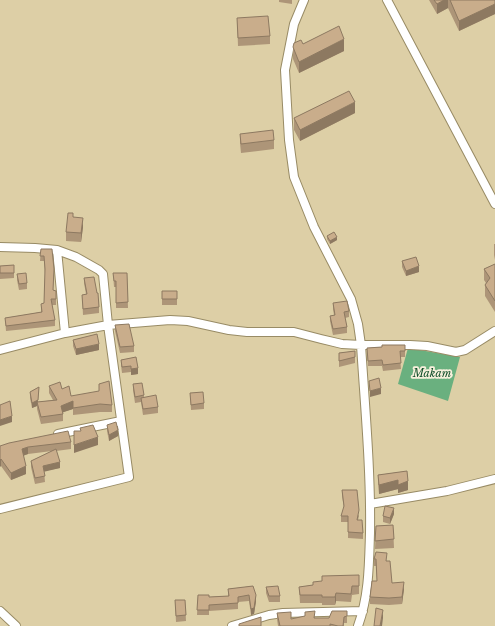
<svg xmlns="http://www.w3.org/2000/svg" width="495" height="626" viewBox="0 0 495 626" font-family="'Libre Baskerville',serif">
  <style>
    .green { fill: #6ab07f }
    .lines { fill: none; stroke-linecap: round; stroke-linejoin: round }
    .street-casing { stroke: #988b65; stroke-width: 10 }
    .street { stroke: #fff; stroke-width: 8 }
    .wall { fill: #ad9578 }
    .shaded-wall { fill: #8d7961 }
    .building { fill: #c9ad8b; stroke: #8d7961 }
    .labels { text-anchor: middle; stroke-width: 3.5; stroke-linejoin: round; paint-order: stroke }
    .park-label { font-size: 11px; font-style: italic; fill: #114f2a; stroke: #f7f0dc }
  </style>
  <rect width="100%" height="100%" fill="#ddcfa6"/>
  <path class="green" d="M408,348L460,357L448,401L398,384Z"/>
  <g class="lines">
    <g class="street-casing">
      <path id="street" d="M304,0L294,24L285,70L289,140L294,177L314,227L351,299L358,324L361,345C365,408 371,471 370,533C369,565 369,596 358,626
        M387,0L495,204
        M0,247L35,248L57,250L76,257L99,270L103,274L108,325L129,477L0,509
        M57,250L65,333
        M0,350L65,333L108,325L170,320L188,321L229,330L247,332H294L321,339L342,344L361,345H410L427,346L456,352L465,350L495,331
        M58,434L121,421
        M370,504L447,491L495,479
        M0,611L16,626
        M232,626L269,615L283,613L363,611"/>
    </g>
    <use href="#street" class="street"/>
  </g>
  <path class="wall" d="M279,0H292V4L279,2Z
    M429,0H495V14L459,31L448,8L437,14Z
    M237,18L270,36V44L238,46Z
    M303,44L344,51L299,73L293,59V47Z
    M355,113L300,141L294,130V118Z
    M240,134L274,140V149L241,153L240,143Z
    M73,217L83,227L81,242L66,241V232Z
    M327,236L337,240L330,244L327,239Z
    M494,244H495V260L494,255Z
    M41,249L54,275L53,290L56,291V305H52L55,320V326L6,331L5,318L41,312V304L44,303L45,274L44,261H40Z
    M402,261L419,272L406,276L402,267Z
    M495,264V312L485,296V285L486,283L484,280V269Z
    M14,265V278L0,279V266Z
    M113,273H127L128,308H116V287H114Z
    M17,274L27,283V289L19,290L17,280Z
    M84,278L97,293L99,307V313L83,315L82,295L86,294L84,283Z
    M162,291H177V305H162Z
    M333,303L349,311V317L345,318L347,327V333L333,335L330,321V316L334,315L333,309Z
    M115,325L134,346V352L120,353L115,331Z
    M73,340L99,350L76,355L73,346Z
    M405,345V357H400L401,369L383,371L382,366H368L367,348Z
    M355,351V363L339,367V353Z
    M136,357L138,374L131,375V372L122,373L121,365V360Z
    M133,384L144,395V397L158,407V413L143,415L141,402L135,403L133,390Z
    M49,386L62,389L71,396L112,405V412H100L73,415V409L63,412V421L41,424L37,409V406L32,408L30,398V392L39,387L38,402L53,400L49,393Z
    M190,393L204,403V409L191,410Z
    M107,425L118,436L109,441L107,431Z
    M71,442V449L56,451L60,468L44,471L45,482L35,484L31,467V461L52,451L28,454L23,456L26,474L11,480L1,466L0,446Z
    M407,471L408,490L398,493V489L379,494L378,484V475Z
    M342,490L359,516L358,520L363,533V539L348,538V522H341V516L344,508L342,496Z
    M394,514L390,524L383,522V516Z
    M393,525L394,548L375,549L376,526Z
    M374,559L387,561L392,583L404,589L402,604L389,605L370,604V597L377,581L376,566H374Z
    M359,575V594L352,595L351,602L336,601L335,605H322V603H300L299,587L313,585L322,581Z
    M253,586L256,601L254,614L251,615L249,601L238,602V609L209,611V615H197L198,595L209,597L228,596V589Z
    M266,587L280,596V602H269L266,593Z
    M175,600H185L186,621L176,622Z
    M332,611L347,617V623H344V626H278L277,619V613L291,619L329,618Z"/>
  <path class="shaded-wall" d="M444,0H448V8L437,14V4Z
    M495,4V14L459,31V21Z
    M344,39V51L299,73V62Z
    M355,102V113L300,141V130Z
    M83,218V227L81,242V233Z
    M337,237V240L330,244V241Z
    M419,266V272L406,276V271Z
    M99,344V350L76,355V349Z
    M138,368V374L131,375V369Z
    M381,388V394L370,397V391Z
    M38,400V406L37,402V406L32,408V403Z
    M73,401V409L61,413V406Z
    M12,416V422L0,426V420Z
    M118,430V436L109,441V435Z
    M98,437V445L74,453V445Z
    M28,447V454L22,456V449Z
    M1,459V466L0,467V460Z
    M60,462V468L43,472V466Z
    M26,466V474L11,480V473Z
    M398,480V489L379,494V485Z
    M408,481V490L398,493V485Z
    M394,508V514L390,524V518Z
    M404,582V589L402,604V597Z
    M336,593V601L335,605V597Z
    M256,595V601L254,614L251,615V609Z
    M383,610V618L382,626H380Z"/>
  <path class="building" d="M434,0H444L437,4Z
    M450,0H495V4L459,21Z
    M268,16L270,36L238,38L237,18Z
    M339,26L344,39L299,62L293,47L294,43L301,40L303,44Z
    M349,91L355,102L300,130L294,118Z
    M273,130L274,140L241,144L240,134Z
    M68,213H73V217L83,218L81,233L66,232Z
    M334,232L337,237L330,241L327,236Z
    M41,249H52L54,269L53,290L56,291V299H51L55,320L6,326L5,318L42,312L41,304L44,303L45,269L44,256H40Z
    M416,257L419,266L406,271L402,261Z
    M495,264V301L485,285L490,278L484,269Z
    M14,265V273H0V266Z
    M26,273L27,283L19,284L17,274Z
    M113,273H127L128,302L116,303V281H114Z
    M94,277L97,293H98L99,307L83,309L82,295L87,294L84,278Z
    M162,291H177V299H162Z
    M347,301L349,311L344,312L347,327L333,329L330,316L335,315L333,303Z
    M129,324L134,346L120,347L115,325Z
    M97,334L99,344L76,349L73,340Z
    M382,345H405V351H400L401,363L383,365L382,360L368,361L367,348L382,347Z
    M355,351V357L339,361V353Z
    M136,357L138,368L131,369V366L122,367L121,360Z
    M379,378L381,388L370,391L369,381Z
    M109,381L112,405L100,404L73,408V401L61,406L63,414L41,417L37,402L57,400L49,386L60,382L62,389L69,386L71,396L99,391V384Z
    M142,383L144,395L135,397L133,384Z
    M39,387L38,400L32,403L30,392Z
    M203,392L204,403L191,405L190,393Z
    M156,395L158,407L143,409L141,398Z
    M10,401L12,416L0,420V405Z
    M116,422L118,430L109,435L107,425Z
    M93,425L98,437L74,445V431H81L80,428Z
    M68,431L71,442L28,447L22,449L26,466L11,473L1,459L0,460V446L9,443Z
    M56,449L60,462L43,466L45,476L35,478L31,461Z
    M407,471L408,481L398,485V480L379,485L378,475Z
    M342,490H357L359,510L357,520H362L363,533L348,532V516H341L344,506Z
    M385,506L394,508L390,518L383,516Z
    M393,525L394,539L375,541L376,526Z
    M376,552L387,553L386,561H390L392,583L404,582L402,597L389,598L370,597L372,581H377L376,559H374Z
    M359,575V586H352L351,594L336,593L335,597H322V595H300L299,587L313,585V582L322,581V576Z
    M253,586L256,595L254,608L251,609L249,595L238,597V603L209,605V610H197L198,595H209V597L229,596L228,589Z
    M278,586L280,596H269L266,587Z
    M175,600H185L186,615L176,616Z
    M376,608L383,610L380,626H374Z
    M315,611L314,618H329L332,611H347V616L344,617L343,626H338L330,624V626H280L277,613L291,612V619L305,616V612Z
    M261,617V626H239V624Z"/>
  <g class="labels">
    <g class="park-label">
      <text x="432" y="377">Makam</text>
    </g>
  </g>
</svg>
